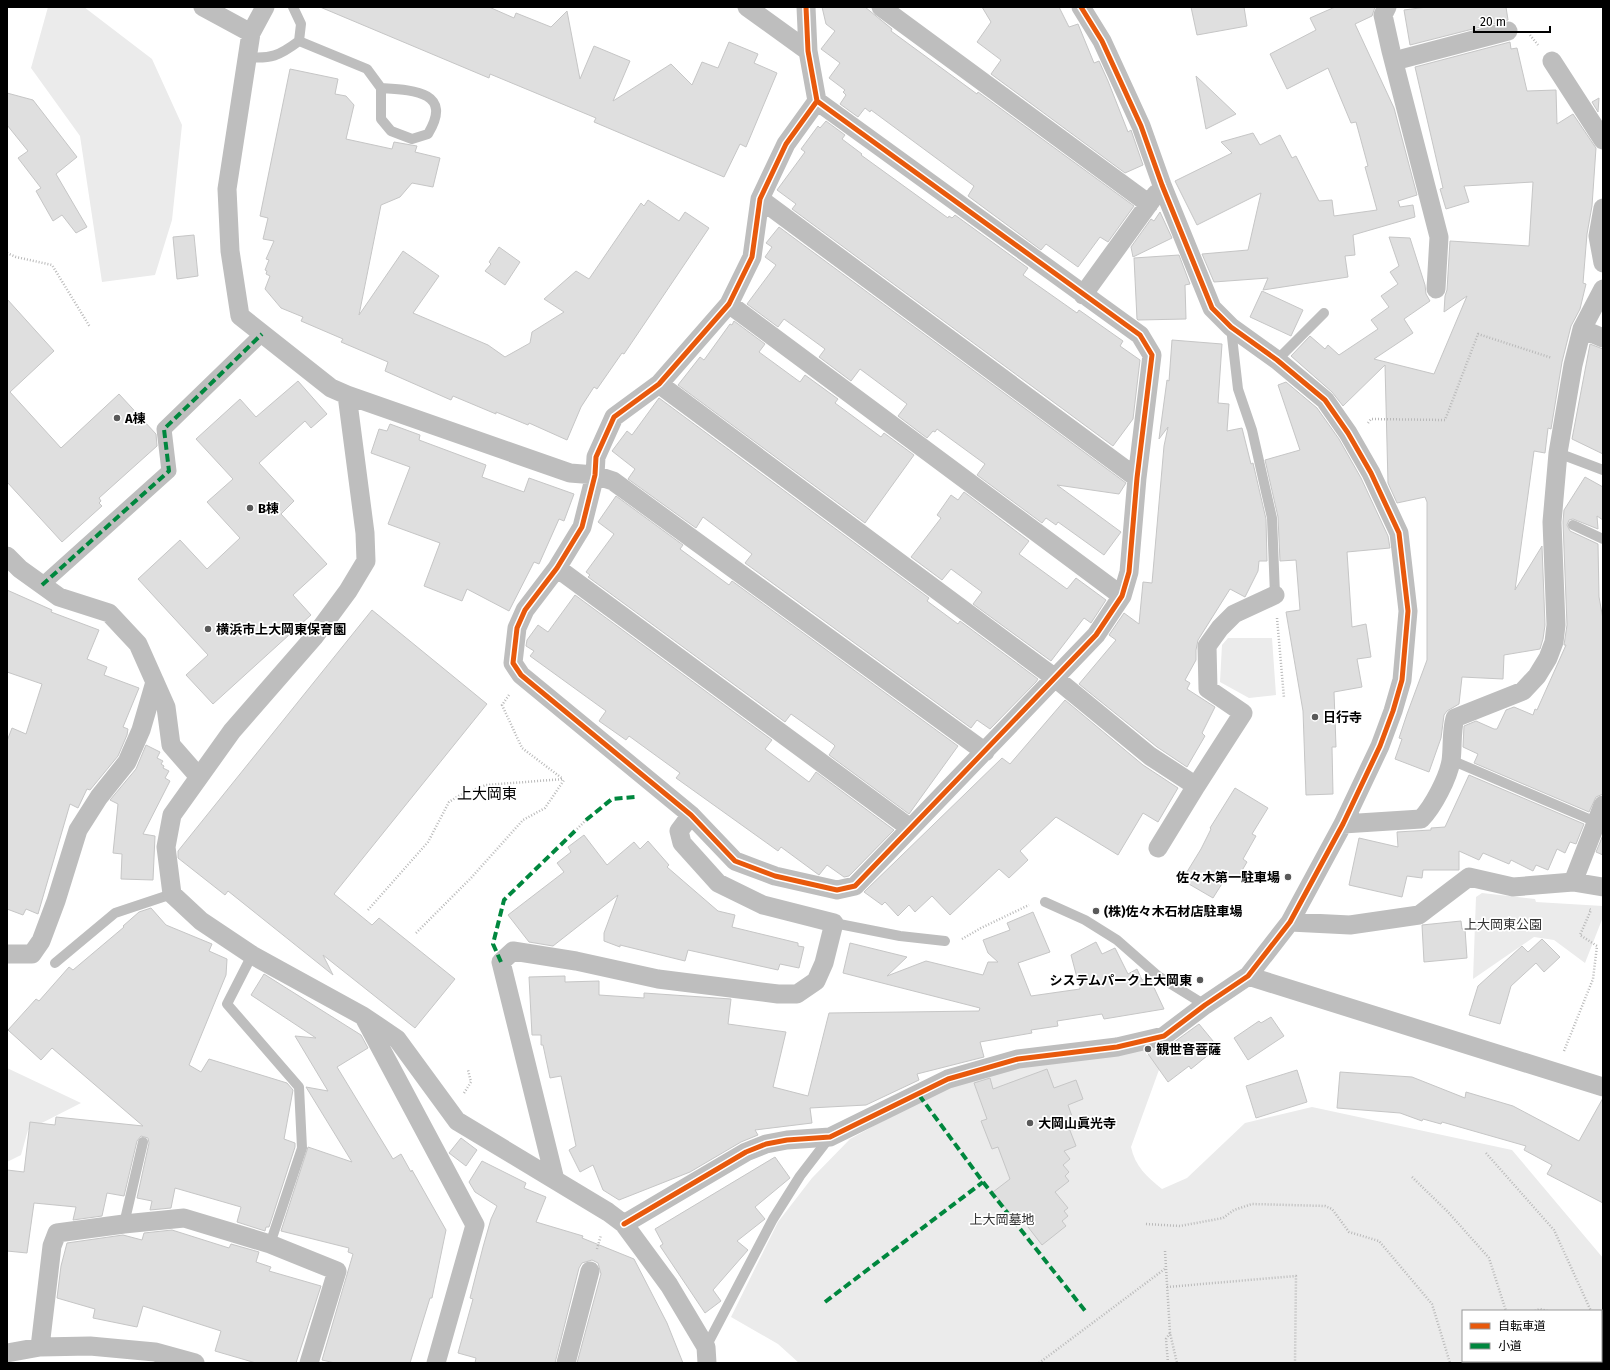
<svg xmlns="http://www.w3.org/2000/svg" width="1610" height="1370" viewBox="0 0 1610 1370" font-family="'Fira Sans','Noto Sans JP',sans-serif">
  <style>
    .green { fill: #ebebeb; fill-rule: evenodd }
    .building { fill: #dfdfdf; stroke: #c6c6c6 }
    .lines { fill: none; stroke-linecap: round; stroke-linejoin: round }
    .path { stroke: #b9b9b9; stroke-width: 2.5; stroke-dasharray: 1 2; stroke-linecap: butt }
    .service { stroke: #bebebe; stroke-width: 10 }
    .pedestrian { stroke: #bebebe; stroke-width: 15 }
    .minor { stroke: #bebebe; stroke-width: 19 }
    .quiet { stroke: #00873e; stroke-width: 4; stroke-dasharray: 8 4; stroke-linecap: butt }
    .cycleway-casing { stroke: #fff; stroke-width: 8 }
    .cycleway { stroke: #e8590c; stroke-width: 5 }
    .poi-dot { fill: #595959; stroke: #fff; stroke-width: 1.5 }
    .labels { text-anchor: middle; stroke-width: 3.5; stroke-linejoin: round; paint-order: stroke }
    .poi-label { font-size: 13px; font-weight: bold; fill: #000; stroke: #fff; text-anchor: start }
    .park-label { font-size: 13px; fill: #323232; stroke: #fff }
    .quarter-label { font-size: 15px; fill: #000; stroke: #fff }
  </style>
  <rect width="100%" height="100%" fill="#fff"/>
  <path class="green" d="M48,7H84L152,59L182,125L172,220L155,275L102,282L80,136L31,68Z
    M1228,638H1272L1276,695L1249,698L1220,682L1222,645Z
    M1482,893L1535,899L1536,902L1603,906V917L1585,963L1554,940L1534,937L1473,979L1476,897Z
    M1142,1047L1147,1055L1164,1056L1131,1147C1135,1166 1147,1177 1162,1189L1187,1178L1245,1123L1312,1107L1512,1150L1603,1258V1363H799L778,1344L731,1317L778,1222L812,1178L850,1139L949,1085L1007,1065ZM1463,1311H1601V1361H1463Z
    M7,1068L81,1103L28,1130L21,1155L7,1162Z"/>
  <path class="building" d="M320,7H489L514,18L516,13L551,27L567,11L580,79L594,46L630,61L613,101L671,64L692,85L702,62L718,68L729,42L758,54L754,63L777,73L746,147L740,144L724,177L594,122L596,118L490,74L489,78Z
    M822,7H865L892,29L891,31L977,94L978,92L1134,206L1108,242L1100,237L1078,267L1046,244L1041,250L968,196L974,186L871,110L870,112L865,108L858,117L840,104L846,95L843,92L845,90L829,78L840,63L821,49L835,31L826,24Z
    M982,7H1059L1069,27L1078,24L1094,63L1099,61L1108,81L1128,132L1131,130L1143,165L1125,173L991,74L1001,60L977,42L991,22Z
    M1191,7H1244L1247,26L1197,35Z
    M1335,7H1375L1372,16L1355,24L1394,108L1417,195L1398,201L1400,207L1413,205L1415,217L1353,235L1355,255L1345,256L1348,277L1263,290L1268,278L1214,282L1202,254L1248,250L1261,193L1197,225L1175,181L1232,153L1221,142L1253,133L1260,145L1280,135L1292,158L1296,156L1319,201L1332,200L1334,216L1377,210L1365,167L1368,166L1356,122L1351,123L1328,68L1287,89L1270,54L1316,30L1310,18Z
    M1427,7H1506L1508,20L1410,45L1404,10Z
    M1510,42L1511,49L1517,48L1527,91L1556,90L1557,124L1573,114L1596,148L1592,206L1587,234L1583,283L1586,284L1580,309L1571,326L1562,362L1551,429L1548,428L1545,453L1534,451L1515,590L1542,546L1545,625L1543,639L1540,649L1504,655L1503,679L1462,677L1459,704L1447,711L1444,715L1441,738L1429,772L1395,759L1402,739L1399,738L1407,714L1427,660V502L1425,497L1397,503L1388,483L1385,365L1343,406L1332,392L1291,356L1310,336L1325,349L1328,345L1339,355L1378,329L1371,320L1389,307L1381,296L1398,284L1390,272L1399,266L1389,237L1410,238L1425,285L1426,294L1430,301L1404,319L1413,333L1374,359L1434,374L1467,296L1444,312L1445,296L1447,290L1450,241L1529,246L1533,182L1464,186L1469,202L1446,209L1440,189L1443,188L1415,67Z
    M290,69L338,79L335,94L346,96L354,105L346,139L392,149L394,142L417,146L415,152L440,158L433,187L412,183L400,197L381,205L359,315L403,251L439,276L413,313L488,345L505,357L530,343L532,332L564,312L544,299L576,271L589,279L641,203L644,206L648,200L679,221L685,212L709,228L624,354L622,353L597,389L594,387L581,407L567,440L529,423L528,425L496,412V414L453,396L451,400L385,371L388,362L341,342L343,339L301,321L303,317L281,308L265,289L270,276L266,274L267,271L265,270L269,260L266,259L274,241L263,239L268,218L260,216Z
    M1196,76L1236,114L1206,129Z
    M7,93L33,100L77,157L56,174L87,227L76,233L62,215L53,221L36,191L41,188L18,158L28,151L7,125Z
    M1599,98L1598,112L1592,102Z
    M826,121L845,135L842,139L862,154L861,155L948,218L949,216L952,218L955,215L1028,268L1023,275L1077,313L1079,310L1123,341L1120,346L1140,360L1133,419L1113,446L792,209L796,204L777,190L805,152L801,149L818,126L820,128Z
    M1160,212L1172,238L1133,257L1131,247L1151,219L1154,221Z
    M779,227L1126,483L1119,494L1057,485L1121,532L1104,555L1058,522L1056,525L1046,518L1042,523L977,475L985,464L937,429L935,432L933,431L927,438L898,416L907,404L860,369L851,381L819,357L825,349L784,319L778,327L747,304L776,265L765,257L772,247L766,243Z
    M194,235L198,276L177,279L173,237Z
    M499,247L520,262L505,285L485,271L491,264L489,262Z
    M1179,255L1190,284L1185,285L1186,319L1138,320L1137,319L1134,258Z
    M1262,291L1303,310L1291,336L1250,317Z
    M7,299L54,351L10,392L61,448L119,394L156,434L157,446L99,498L101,501L99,503L102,506L62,542L7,482Z
    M734,321L765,344L759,352L800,382L805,375L838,399L835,403L881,437L884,433L914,455L865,523L678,385L700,357L704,360L730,324L732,325Z
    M1172,340L1222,344L1218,403L1229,404L1227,431L1242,428L1251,464L1253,463L1266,519L1267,561H1259L1258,571L1245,597L1230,589L1198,640L1196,650V660L1185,680L1190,683L1187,689L1215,707L1202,733L1205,736L1187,767L1157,747L1079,684L1116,640L1109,635L1124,613L1139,624L1143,582L1152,583L1164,446L1168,427L1159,439L1167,380L1169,381Z
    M1590,344L1603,349V454L1572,439Z
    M298,381L327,414L311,428L305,421L259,463L294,501L281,514L327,564L293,595L311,615L213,704L186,675L208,655L138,579L180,540L207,569L240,538L207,502L233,479L196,439L240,399L256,417Z
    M1286,382L1317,408L1339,439L1361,478L1388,536L1390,548L1347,552L1352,627L1366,624L1371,657L1357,659L1362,687L1334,692L1336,747H1332L1333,794L1306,795L1303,711L1286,612L1300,610L1296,560L1280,561L1278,517L1265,460L1300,450L1278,385Z
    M659,398L929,598L927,601L958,624L960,621L1038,679L1036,682L990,729L977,720L971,728L745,563L752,554L703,517L696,528L628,479L635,469L612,451L627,431L632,435Z
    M390,424L420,435L419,440L486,465L482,477L524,492L529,478L574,494L564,521L559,519L539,564L534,562L509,611L467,589L462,601L424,586L440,543L388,524L410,467L371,453L379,429L387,431Z
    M1585,477L1603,487V520L1597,516L1598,529L1573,519L1569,520L1567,525L1570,531L1598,544L1599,597L1603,619V794L1596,797L1589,812L1474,763L1478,754L1463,747L1464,726L1476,721L1494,729H1497L1506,710L1514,707L1533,715L1535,709L1537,710L1566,645H1564L1567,625L1563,522L1564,510Z
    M964,492L1029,541L1019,554L1067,589L1076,578L1106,600L1091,623L1084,618L1051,661L973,604L982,592L951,569L942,580L911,557L941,518L937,515L951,495L958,500Z
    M616,496L683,545L680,549L729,585L732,581L958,746L909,814L829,755L835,746L833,744L791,714L785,722L588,577L590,575L586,572L614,534L598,522Z
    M7,590L52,610L51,612L99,630L87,659L107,667L104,675L139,688L123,727L128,729L127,735L118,756L90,790L87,789L78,808L70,804L38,914L26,909L23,915L7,909V741L12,728L26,734L42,684L7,672Z
    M575,595L772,740L765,749L809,782L816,772L894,830L849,876L844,877L827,865L819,875L781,847L778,851L676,778L680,773L629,736L626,740L599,721L606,711L530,656L534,651L526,646L527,640L538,625L548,632Z
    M372,610L487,704L334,894L372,925L379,918L455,979L415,1028L323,955L333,975L228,891L225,895L178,858V851Z
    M1065,700L1143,765L1178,788L1158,822L1143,813L1118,855L1056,817L1020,851L1028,860L1009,878L999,869L950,915L932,896L915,912L909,905L898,916L885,902L882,905L864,892L1002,758L1010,764Z
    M146,745L160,752L157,758L163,761L161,764L164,766L163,768L169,771L165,778L170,781L143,834L155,836L153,880L121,879L122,854L113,853L118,804L110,800L136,769Z
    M1469,775L1584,824L1576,844L1570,842L1565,853L1557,849L1548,870L1536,865L1533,871L1511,860L1509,864L1483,853L1479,860L1459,851V870H1423L1422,878L1407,876L1402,897L1349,885L1359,838L1398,847L1397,832L1431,830V828L1445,827Z
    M1235,788L1268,808L1252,834L1256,836L1243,859L1247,862L1237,879L1228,874L1213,898L1182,880L1201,849L1211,829L1210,828Z
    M584,835L607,865L634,842L640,849L648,841L669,865L667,867L718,911L735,915L732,927L798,943V946L804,947L799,968L780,964L778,970L688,950L685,961L620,945V947L604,941V933L618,895L553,946L529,942L508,915L564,872L557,863L571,852L568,847Z
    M1603,835V855L1596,852Z
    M151,908L166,925L212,944L209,951L227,959L226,975L189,1065L201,1072L209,1059L287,1083L293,1090L284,1139L295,1143V1147L269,1227H266L265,1231L237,1222L241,1207L175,1188L171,1208L150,1210L152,1201L137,1198L149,1143L148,1138L141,1136L137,1141L124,1196L107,1193L102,1216L73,1220L76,1207L34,1203L27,1253L7,1251V1170L24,1172L30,1122L55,1125L56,1117L143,1126L52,1048L41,1060L8,1030L36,999L39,1001L69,967L73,970L124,927L123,926L139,912Z
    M1033,912L1050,952L1018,963L1031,996L1080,989L1071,955L1096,942L1102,954L1115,948L1128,974L1137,969L1142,980L1149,977L1164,1009L1104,1019L1102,1014L1057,1021L1058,1026L1031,1030L1032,1033L980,1042L984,1057L917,1074L919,1080L866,1105L810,1108L812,1123L755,1130L758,1135L741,1142L690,1172L619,1200L603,1190L593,1165L580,1172L569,1150L576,1146L561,1076L550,1078L543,1045H541V1035H532L529,977L565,976V982L599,981V995L644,998V993L731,999L728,1024L786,1032L773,1087L808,1096L829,1013L979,1011L980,1008L843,973L850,943L907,957L887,976L926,961L983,975L988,962H998L988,953L983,940L1010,930L1007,923Z
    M1461,921L1462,929H1465L1467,958L1424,962L1422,925Z
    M1542,939L1560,957L1544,972L1536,963L1511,986L1500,1024L1469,1015L1478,986L1522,946L1528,952Z
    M264,974L361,1035L368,1048L337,1067L393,1159L401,1154L411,1172L412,1170L446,1230L432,1298H430L410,1363H335L322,1360L353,1254L348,1252L349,1248L281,1231L308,1147L352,1162L306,1087L328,1091L295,1036L316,1038L251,995Z
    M1271,1017L1284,1036L1248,1060L1234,1038L1259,1021L1261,1023Z
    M1199,1024L1218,1047L1191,1069L1189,1066L1168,1082L1146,1051L1170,1045Z
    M1047,1069L1054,1088L1076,1080L1083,1099L1068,1105L1075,1125L1069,1128L1076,1146L1064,1151L1070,1159L1063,1165L1069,1172L1065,1176L1069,1181L1055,1192L1068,1208L1064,1211L1068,1216L1062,1221L1066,1226L1042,1245L1018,1214L1013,1217L993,1192L1010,1179L998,1147L992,1149L981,1121L987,1119L974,1083L990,1078L993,1089Z
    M1297,1070L1307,1102L1256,1118L1246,1086Z
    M1340,1072L1412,1077L1465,1098L1466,1092L1513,1106L1579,1141L1603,1098V1203L1547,1174L1552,1165L1524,1150L1526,1146L1442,1122L1441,1124L1423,1119L1422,1121L1400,1113L1337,1108Z
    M461,1138L477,1150L466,1166L449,1153Z
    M775,1157L790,1178L755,1207L765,1219L737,1241L748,1250L713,1290L721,1301L705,1313L660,1246L663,1244L655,1229Z
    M482,1161L526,1183L524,1188L546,1197L536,1222L583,1236L582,1238L634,1259L667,1323L683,1363H577L601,1274L598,1263L592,1260L582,1263L579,1268L555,1363H475L476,1358L458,1353L473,1299L470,1298L483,1247L491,1219L497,1206L475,1192L469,1182Z
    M172,1230L229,1248L231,1244L259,1252L256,1262L271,1267L269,1271L321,1286L296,1363H256L215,1351L221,1331L143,1306L137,1327L93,1318L95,1309L57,1298L61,1266L67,1243L123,1235L142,1240L144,1233Z"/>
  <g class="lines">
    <path class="path" d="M1530,35L1538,45
      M7,253L16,257L52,265L90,327
      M1368,423L1371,419L1445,420L1478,334L1552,358
      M1277,618L1284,698
      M509,695L502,705L522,748L563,779
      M577,829L586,820
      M368,910L428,842L449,802L460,795L486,785L564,779
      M416,933L471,878L523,820L545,808L564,780
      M962,939L981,928L1029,905
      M1564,1051L1593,979L1597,946L1580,935L1591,910L1589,909
      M464,1093L471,1082L468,1070
      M1486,1153L1554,1230L1591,1311
      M1412,1177L1448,1212L1489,1258L1506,1311
      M1146,1224L1180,1226L1223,1218L1234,1210L1252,1204L1325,1206L1332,1209L1349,1232L1379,1241L1432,1304L1450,1363
      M597,1249L601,1235
      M1165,1251L1170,1333L1177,1363
      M1167,1287L1296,1276L1295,1363
      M1535,1311L1540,1309L1548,1311
      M1601,1324L1603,1325
      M1039,1363L1166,1268
      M1168,1363L1166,1339L1170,1333"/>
    <path class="service" d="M299,41L367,69L381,88C412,90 454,91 428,134L412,139L391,131L381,119V88
      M247,57C271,59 279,56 299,41L301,24L293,7
      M1231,328L1238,389L1252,430L1272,518L1275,595
      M1277,360L1324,313
      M1558,453L1603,470
      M1573,525L1603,539
      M1451,760L1596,822
      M1045,902L1085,920L1117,940L1158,976L1205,1005
      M834,923L900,936L945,941
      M252,955L227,1004L299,1087L302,1148L270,1244
      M55,963L115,913L172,894
      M124,1224L143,1142
      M706,1347L773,1219L800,1176L830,1137"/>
    <path class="pedestrian" d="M42,585L169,471L164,429L262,334"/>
    <path class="minor" d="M203,7L251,33
      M265,7L251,33L227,189L230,251L240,316L331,388L347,395L570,473L595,475L613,481L985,752
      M747,7L808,51
      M806,7L808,51L817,101L1140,335L1152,355L1137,478L1129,572L1122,596L1096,635L855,886L837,890L775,876L735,861L691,815L521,675L513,663L517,628L525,610L557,568L582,527L595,475L596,457L614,417L659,384L729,304L752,257L760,199L786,144L817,101
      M881,7L1149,204
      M1387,7L1383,15L1391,51L1439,237L1436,289
      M1394,61L1508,31
      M1552,61L1603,140
      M760,199L1137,478
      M1603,208L1598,236L1603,263
      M1083,295L1156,194
      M729,304L1122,596
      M1582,329L1603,338
      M659,384L1055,678L1150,756L1196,786L1243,713L1208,689L1207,646L1220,628L1234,614L1275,595
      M347,395L365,533L366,561L348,591L314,637L232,731L172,815L166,847L172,894L201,921L252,955L363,1016L397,1039L457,1121L608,1212L624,1224L669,1285L706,1347L707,1363
      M7,556L20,569L59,597L109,613L138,644L166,707L171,745L199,777
      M557,568L910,828
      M1343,824L1421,819C1433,807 1448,778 1451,761C1453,747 1451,732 1455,718L1523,691L1537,676L1548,658L1554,642L1556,625L1552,522L1558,453L1573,365L1582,329L1603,289
      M1158,848L1196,786
      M1573,882L1603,805
      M1290,922L1350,925L1419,915L1469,877L1513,887L1573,882L1603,887
      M7,954H32L41,941L56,901L78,830L99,797L127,762L141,730L155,682
      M1248,976L1603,1087
      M365,1019L475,1225L436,1363
      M555,1180L501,962L513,951L576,961L658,979L778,994H797L816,981L824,963L834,923L763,905L718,883L682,843L679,831L691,815
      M624,1224L746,1152L766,1144L787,1140L830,1137L948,1079L1018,1059L1117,1047L1164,1036L1205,1005L1248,976L1290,922L1343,824L1380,746L1393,711L1402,680L1408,611L1399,533L1371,473L1348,433L1325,400L1277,360L1231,327L1212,308L1162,185L1141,126L1102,41L1081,7
      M40,1347L52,1246L57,1233L124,1224L184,1218L270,1244L337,1271L309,1363
      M7,1353L40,1347L90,1346L155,1352L195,1363
      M566,1363L590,1271"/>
    <path class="quiet" d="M42,585L169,471L164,429L262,334
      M586,820L612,799L635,797
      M501,962L493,944L504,900L577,829
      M919,1095L983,1182L1086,1312
      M825,1302L983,1182"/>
    <g class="cycleway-casing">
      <path id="cycleway" d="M806,7L808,51L817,101L1140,335L1152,355L1137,478L1129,572L1122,596L1096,635L855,886L837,890L775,876L735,861L691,815L521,675L513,663L517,628L525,610L557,568L582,527L595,475L596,457L614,417L659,384L729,304L752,257L760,199L786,144L817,101
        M624,1224L746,1152L766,1144L787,1140L830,1137L948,1079L1018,1059L1117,1047L1164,1036L1205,1005L1248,976L1290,922L1343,824L1380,746L1393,711L1402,680L1408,611L1399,533L1371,473L1348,433L1325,400L1277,360L1231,327L1212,308L1162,185L1141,126L1102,41L1081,7"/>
    </g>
    <use href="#cycleway" class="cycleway"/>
  </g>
  <g class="poi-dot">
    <circle cx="117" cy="418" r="4"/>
    <circle cx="250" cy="508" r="4"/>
    <circle cx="208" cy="629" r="4"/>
    <circle cx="1315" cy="717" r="4"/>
    <circle cx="1288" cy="877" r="4"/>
    <circle cx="1096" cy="911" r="4"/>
    <circle cx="1200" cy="980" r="4"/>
    <circle cx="1148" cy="1049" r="4"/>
    <circle cx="1030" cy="1123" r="4"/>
  </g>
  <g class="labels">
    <g class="poi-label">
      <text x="125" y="423">A棟</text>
      <text x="258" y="513">B棟</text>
      <text x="216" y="634">横浜市上大岡東保育園</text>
      <text x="1323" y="722">日行寺</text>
      <text x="1280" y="882" text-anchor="end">佐々木第一駐車場</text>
      <text x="1104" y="916">(株)佐々木石材店駐車場</text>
      <text x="1192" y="985" text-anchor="end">システムパーク上大岡東</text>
      <text x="1156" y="1054">観世音菩薩</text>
      <text x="1038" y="1128">大岡山眞光寺</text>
    </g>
    <g class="park-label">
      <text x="1503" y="929">上大岡東公園</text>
      <text x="1002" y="1224">上大岡墓地</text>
    </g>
    <g class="quarter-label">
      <text x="487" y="799">上大岡東</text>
    </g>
  </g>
  <rect width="1610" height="1370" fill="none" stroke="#000000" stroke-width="16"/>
  <rect x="1462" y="1310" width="140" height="52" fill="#ffffff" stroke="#999999"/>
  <rect x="1470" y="1323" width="20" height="6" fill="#e8590c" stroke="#999999"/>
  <text x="1498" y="1330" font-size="12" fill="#000000">自転車道</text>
  <rect x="1470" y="1343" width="20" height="6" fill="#00873e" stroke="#999999"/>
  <text x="1498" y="1350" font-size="12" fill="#000000">小道</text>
  <path d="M1474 26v6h76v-6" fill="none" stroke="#000000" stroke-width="2"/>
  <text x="1480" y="26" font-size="12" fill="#000000" stroke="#ffffff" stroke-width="3" paint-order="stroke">20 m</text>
</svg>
